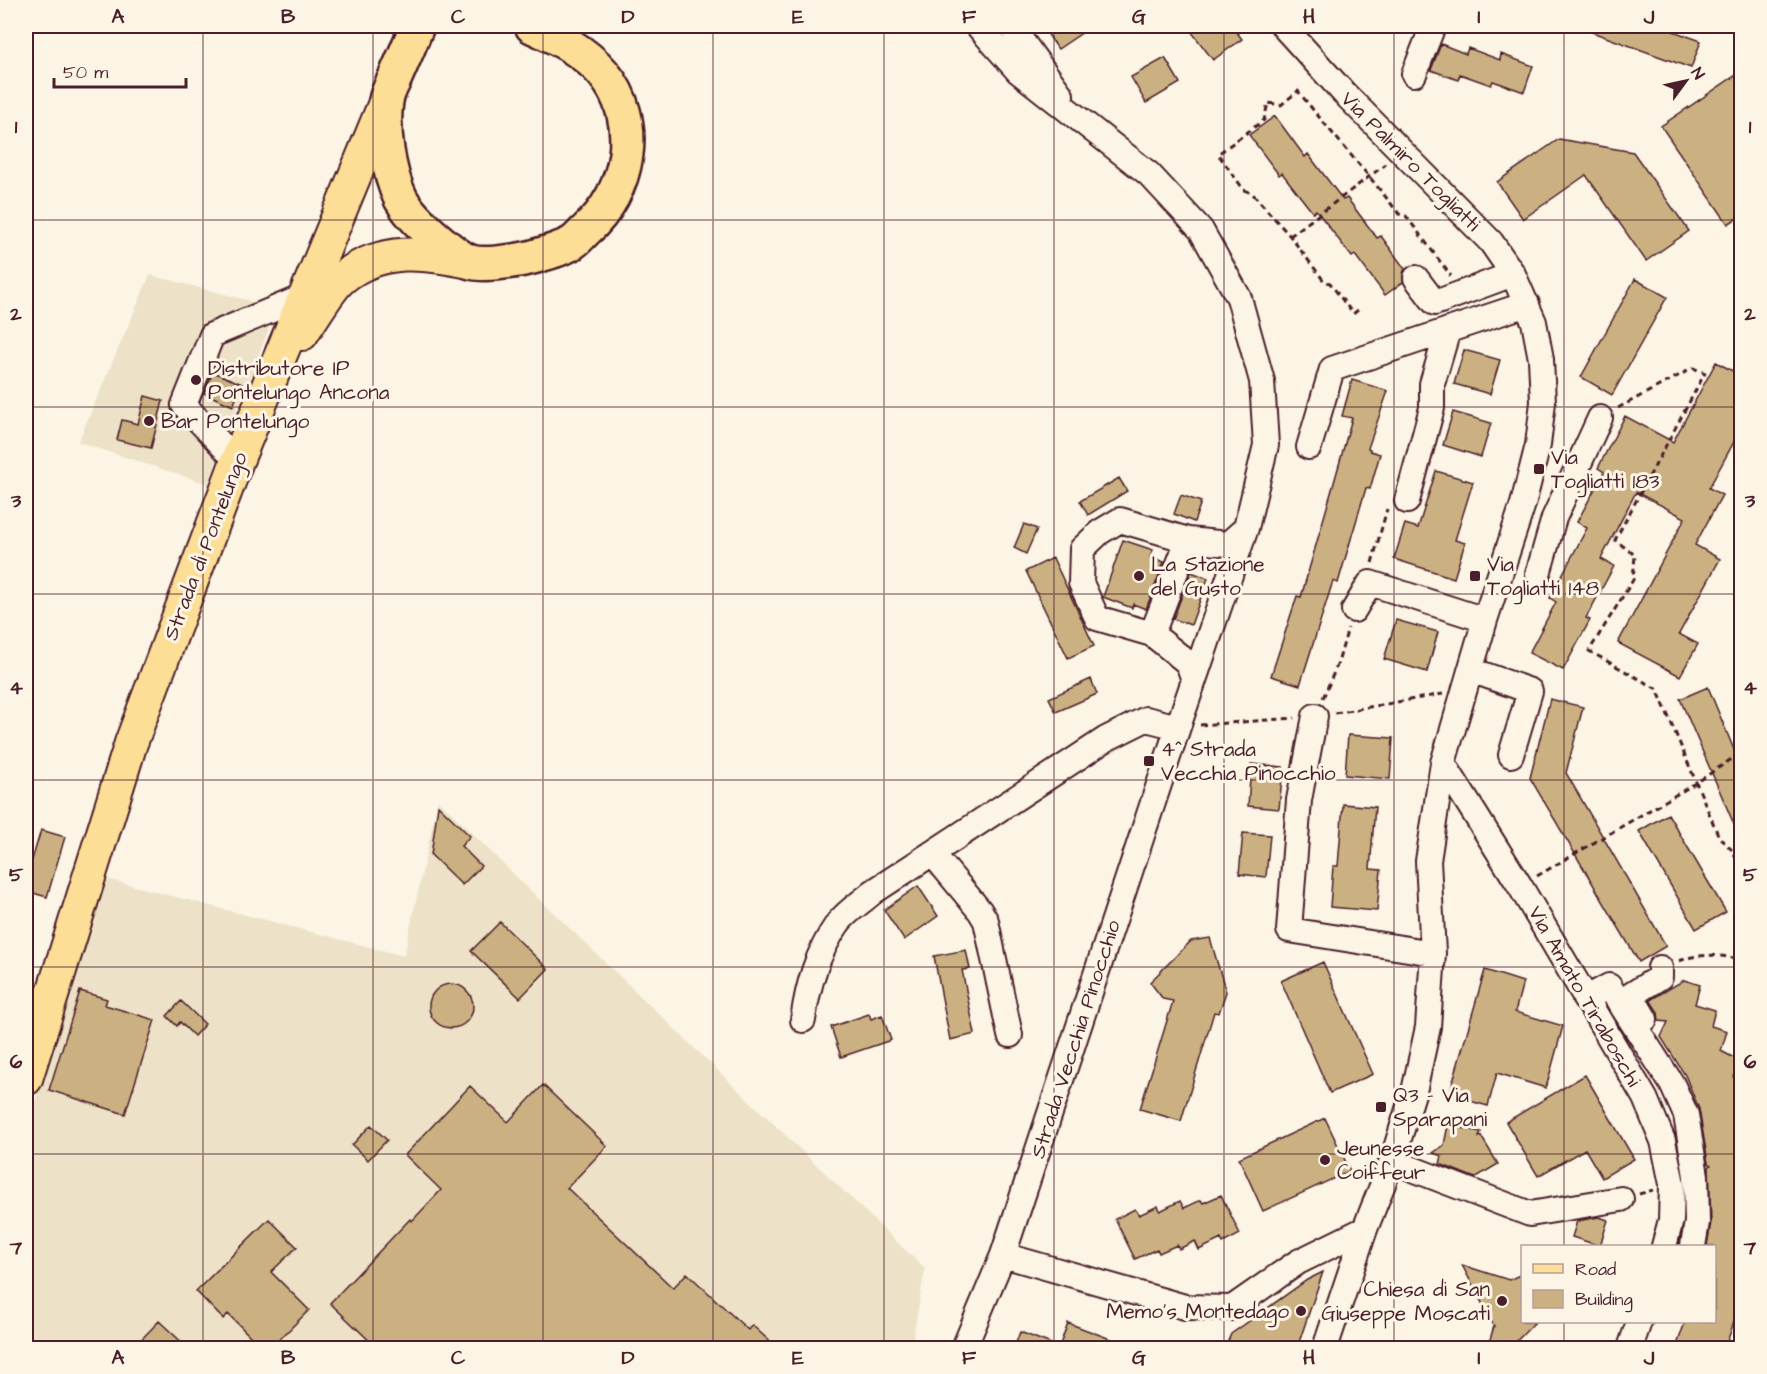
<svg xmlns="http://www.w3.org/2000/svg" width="1767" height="1374" viewBox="0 0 1767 1374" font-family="'Architects Daughter',sans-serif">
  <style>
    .built { fill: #ede1c7 }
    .building { fill: #cbb182; stroke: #4a1f2b; stroke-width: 1.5 }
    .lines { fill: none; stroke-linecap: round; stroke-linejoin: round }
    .minor-casing { stroke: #4a1f2b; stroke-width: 28 }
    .major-casing { stroke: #4a1f2b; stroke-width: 36 }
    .highway-casing { stroke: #4a1f2b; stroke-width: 38 }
    .path { stroke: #4a1f2b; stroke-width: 3; stroke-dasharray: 6 4.5; stroke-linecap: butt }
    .minor { stroke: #fcf5e5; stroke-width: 24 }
    .major { stroke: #fcde96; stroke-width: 32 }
    .highway { stroke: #fcde96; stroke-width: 33 }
    .grid { fill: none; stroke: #4a1f2b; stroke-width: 1.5; stroke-opacity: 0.55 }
    .poi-dot { fill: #4a1f2b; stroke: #fcf5e5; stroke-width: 2 }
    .labels { text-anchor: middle; stroke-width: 6; stroke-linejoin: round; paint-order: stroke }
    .street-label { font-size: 21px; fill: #4a1f2b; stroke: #fcf5e5 }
    .poi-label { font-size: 21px; fill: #4a1f2b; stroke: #fcf5e5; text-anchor: start }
    .neatline { fill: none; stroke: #4a1f2b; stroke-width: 2 }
    .grid-label { font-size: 20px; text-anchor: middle; font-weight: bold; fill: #4a1f2b }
  </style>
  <rect width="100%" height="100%" fill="#fcf5e5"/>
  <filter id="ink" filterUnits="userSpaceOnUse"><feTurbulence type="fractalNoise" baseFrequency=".0167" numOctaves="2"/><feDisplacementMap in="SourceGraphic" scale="12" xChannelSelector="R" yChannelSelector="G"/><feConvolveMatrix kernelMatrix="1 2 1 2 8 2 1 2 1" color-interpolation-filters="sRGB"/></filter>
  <g filter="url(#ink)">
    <path class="built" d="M150,275L277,308L208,484L78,442Z
      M438,800L539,899L925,1269L911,1348H26V1133L67,991L103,878L404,956Z"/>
    <path class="building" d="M1042,26H1092L1058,49Z
      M1198,26H1232L1242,39L1213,60L1191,31Z
      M1578,26H1659L1701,41L1691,68L1578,27Z
      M1441,44L1466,54L1468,48L1500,60L1501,54L1533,66L1524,92L1493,81L1491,85L1460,74L1458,80L1431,70Z
      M1165,58L1180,83L1146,103L1131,77Z
      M1742,71V215L1728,224L1661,126Z
      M1275,116L1305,157L1308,154L1343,200L1347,198L1377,238L1381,236L1405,269L1403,273V282L1385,295L1355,255L1352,257L1316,210L1313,213L1282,173L1279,175L1249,135Z
      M1559,139L1633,152L1689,231L1646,261L1586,175L1523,219L1497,182Z
      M1635,279L1667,297L1612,395L1581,377Z
      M1464,350L1500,360L1490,394L1454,384Z
      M1716,362L1742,376V427L1709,488L1722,495L1695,545L1720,559L1679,634L1698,644L1680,676L1618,643L1685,518L1636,492L1601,559L1614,566L1586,618L1590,620L1563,670L1529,653L1556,602L1550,598L1587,528L1577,522L1604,472L1598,468L1625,416L1673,442Z
      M213,372L242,384L233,406L204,393Z
      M1352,380L1388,391L1368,448L1370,449V451L1380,454L1370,489L1366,488L1338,583L1333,581L1300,685L1271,676L1297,596L1301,597L1335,479L1352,418L1342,416Z
      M145,396L163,401L151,448L117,440L122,420L138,424Z
      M1453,412L1491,423L1481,457L1443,445Z
      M1436,471L1473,482L1455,540L1465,543L1454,578L1394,559L1405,524L1418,528Z
      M1119,478L1127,491L1088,515L1080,501Z
      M1181,495L1201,502L1194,522L1174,514Z
      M1024,524L1037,529L1026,554L1014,548Z
      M1123,540L1153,550L1150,557L1164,562L1146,609L1133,604L1132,608L1103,597Z
      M1053,558L1094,646L1068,658L1026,571Z
      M1191,572L1208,578L1191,625L1173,619Z
      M1396,620L1438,632L1427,672L1384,659Z
      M1091,679L1097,694L1056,712L1049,698Z
      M1708,687L1742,769V843L1680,699Z
      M1550,699L1583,707L1566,773L1666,946L1639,962L1530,778Z
      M1348,735L1393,738L1390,779L1345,775Z
      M1251,764L1283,767L1279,809L1248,806Z
      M1343,804L1375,807L1370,869L1381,870L1377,911L1330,907L1333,866H1338Z
      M438,805L470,836L461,846L481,866L462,885L431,855Z
      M1668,814L1726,912L1696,929L1639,831Z
      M41,830L65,837L47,897L26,891V880Z
      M1243,833L1270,835L1266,877L1239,874Z
      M918,886L938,916L904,940L884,910Z
      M500,922L548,969L520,998L471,951Z
      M1210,938L1226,992L1219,1013L1214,1012L1181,1121L1140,1109L1173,1001L1163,999L1150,982L1191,941Z
      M966,950L970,969L962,970L975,1034L950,1040L934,956Z
      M1323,962L1373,1074L1330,1093L1281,981Z
      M1485,970L1523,982L1515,1012L1563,1026L1546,1088L1497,1073L1488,1106L1449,1095Z
      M1684,980L1700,985L1695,1004L1715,1010L1711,1026L1727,1031L1721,1051L1742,1062L1734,1077L1742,1081V1316L1735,1319L1725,1348H1676L1685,1322H1714V1246H1707L1711,1222L1709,1167L1711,1165L1708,1163L1699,1109L1685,1075L1661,1037L1668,1022L1659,1021L1658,1012L1650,1000Z
      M429 1006a22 22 0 1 1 44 0a22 22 0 1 1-44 0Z
      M80,991L107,999L105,1005L155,1020L125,1114L49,1090Z
      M181,1001L205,1024L194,1036L180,1022L177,1026L167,1016Z
      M869,1014L871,1019L882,1015L891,1040L841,1057L831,1027Z
      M1585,1075L1634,1159L1602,1178L1585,1149L1538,1176L1506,1122Z
      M543,1085L607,1146L567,1188L673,1288L687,1273L748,1330L752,1325L777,1348H377L330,1303L410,1219L412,1221L441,1190L405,1155L470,1086L508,1122Z
      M1325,1118L1350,1171L1263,1211L1239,1158Z
      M371,1125L387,1140L368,1160L352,1145Z
      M1448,1125L1481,1132L1479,1137L1481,1136L1498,1164L1475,1178L1440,1164L1442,1156L1433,1153L1444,1145Z
      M1221,1195L1240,1234L1223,1243L1221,1239L1199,1250L1195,1241L1179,1249L1177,1245L1159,1253L1157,1249L1135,1259L1115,1219L1135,1209L1139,1215L1158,1206L1160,1211L1180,1201L1184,1208L1201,1200L1203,1203Z
      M1599,1217L1608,1220L1600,1246L1572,1237L1577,1221Z
      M269,1219L297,1247L271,1272L309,1310L271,1348H262L228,1314L223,1319L196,1291Z
      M1462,1265L1509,1280L1522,1274V1322H1535L1510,1348L1489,1343L1494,1326Z
      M1323,1272L1297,1348H1225L1231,1334L1307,1280Z
      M159,1321L188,1348H133Z
      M1068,1323L1132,1347V1348H1014L1020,1332L1059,1347Z"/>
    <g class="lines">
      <g class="minor-casing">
        <path id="minor" d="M1011,26L1061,95
          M1283,26L1343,92L1491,242L1513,274L1534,322L1541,359L1543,402L1538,445L1523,504L1485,620L1443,763L1428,861L1433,953L1428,1027L1415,1087L1392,1161L1365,1229L1325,1348
          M1414,74L1433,26
          M1416,278L1435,303L1513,274
          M1309,447L1332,369L1527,304
          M237,461L184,405L212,335L303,297
          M1407,501L1432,408V384L1448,330
          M1538,574L1554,518L1600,418
          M1354,610L1370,583L1485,620
          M1152,634L1097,618L1081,583L1082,549L1100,532L1120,520L1188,540
          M1471,670L1530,691L1511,755
          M1194,680L1188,663L1152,634L1188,540L1228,544L1246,528
          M1315,716L1299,800L1289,930L1433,953
          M1443,763L1520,886L1645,1098L1663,1141L1672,1184L1671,1220L1664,1246
          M932,853L980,911L986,921L1010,1035
          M1585,999L1609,986L1672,1084L1686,1115L1696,1176L1697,1222L1693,1246
          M1645,1019L1631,995L1660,977V968
          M803,1020C808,985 817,953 838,923C847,911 862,902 873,892L1106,739L1146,719L1178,727
          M1392,1161L1530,1214L1621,1199
          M1003,1255L1185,1307L1232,1308L1298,1262L1365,1229
          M964,1348L1003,1255L1178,727L1246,528L1266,445L1262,381L1239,298L1201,230L1149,174L1018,71L978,26
          M1630,1348L1639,1322"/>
      </g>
      <g class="major-casing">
        <path id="major" d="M302,334C311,320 331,287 342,278C382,246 425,253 470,262
          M26,1079L131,743L237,461L386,100"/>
      </g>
      <g class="highway-casing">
        <path id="highway" d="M417,26C410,44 402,62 394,80C391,86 387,94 386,101C382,129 388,173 401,199C406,208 413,216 420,223C430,233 458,258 471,262C483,266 516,261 529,258C543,254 560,250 572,243C577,240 581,235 585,231C630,192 643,120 603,73C583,50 558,38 532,26"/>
      </g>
      <path class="path" d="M1290,236L1386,164
        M1358,310L1353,314L1330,283L1324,281L1290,236L1252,193L1244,190L1218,154L1264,120L1268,103L1281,105L1298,91C1331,133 1367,172 1399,214L1406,216L1451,276
        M1618,408L1693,368L1705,373L1615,540L1635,555L1633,580L1589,651L1657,689L1719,837L1733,851L1742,872
        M1372,563L1387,509
        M1323,698L1338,663L1348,628
        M1335,713L1443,694
        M1200,725L1295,718
        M1537,876L1696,783L1742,752
        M1733,958H1742
        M1679,961C1697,954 1714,954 1733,958L1742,975
        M1639,1194L1653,1190"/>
      <use href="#minor" class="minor"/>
      <use href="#major" class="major"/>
      <use href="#highway" class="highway"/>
    </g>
  </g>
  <path class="grid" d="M203,26V1348M373,26V1348M543,26V1348M713,26V1348M884,26V1348M1054,26V1348M1224,26V1348M1394,26V1348M1564,26V1246M26,220H1742M26,407H1742M26,594H1742M26,780H1742M26,967H1742M26,1154H1742M1564,1322V1348"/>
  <g class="poi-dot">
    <circle cx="196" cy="380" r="6"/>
    <circle cx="149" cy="421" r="6"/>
    <rect x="1533" y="463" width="12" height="12" rx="3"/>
    <circle cx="1139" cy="576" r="6"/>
    <rect x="1469" y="570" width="12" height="12" rx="3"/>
    <rect x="1143" y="755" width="12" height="12" rx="3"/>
    <rect x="1375" y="1101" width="12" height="12" rx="3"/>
    <circle cx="1325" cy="1160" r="6"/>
    <circle cx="1502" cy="1301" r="6"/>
    <circle cx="1301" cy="1311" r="6"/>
  </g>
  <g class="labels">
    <g class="street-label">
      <text transform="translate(1411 161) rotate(45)" y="7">Via Palmiro Togliatti</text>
      <text transform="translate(205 546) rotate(-69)" y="7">Strada di Pontelungo</text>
      <text transform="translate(1585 996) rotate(60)" y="7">Via Amato Tiraboschi</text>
      <text transform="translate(1075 1039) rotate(-72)" y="7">Strada Vecchia Pinocchio</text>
    </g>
    <g class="poi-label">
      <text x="208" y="375">Distributore IP<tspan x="208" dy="24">Pontelungo Ancona</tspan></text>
      <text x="161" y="428">Bar Pontelungo</text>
      <text x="1551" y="464">Via<tspan x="1551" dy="24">Togliatti 183</tspan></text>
      <text x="1151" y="571">La Stazione<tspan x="1151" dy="24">del Gusto</tspan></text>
      <text x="1487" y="571">Via<tspan x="1487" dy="24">Togliatti 148</tspan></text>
      <text x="1161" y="756">4^ Strada<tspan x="1161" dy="24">Vecchia Pinocchio</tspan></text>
      <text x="1393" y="1102">Q3 - Via<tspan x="1393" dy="24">Sparapani</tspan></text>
      <text x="1337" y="1155">Jeunesse<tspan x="1337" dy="24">Coiffeur</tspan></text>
      <text x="1490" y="1296" text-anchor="end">Chiesa di San<tspan x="1490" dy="24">Giuseppe Moscati</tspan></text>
      <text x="1289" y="1318" text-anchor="end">Memo's Montedago</text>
    </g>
  </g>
  <rect width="1767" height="1374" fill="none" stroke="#fcf5e5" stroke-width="66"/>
  <rect x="1521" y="1245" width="195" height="78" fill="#fcf5e5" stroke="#b59f9b" stroke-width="1.5"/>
  <rect x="1533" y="1264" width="30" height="9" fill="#fcde96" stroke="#b59f9b" stroke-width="1.5"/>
  <text x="1575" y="1275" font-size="18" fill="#4a1f2b">Road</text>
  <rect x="1533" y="1290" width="30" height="18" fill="#cbb182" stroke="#b59f9b" stroke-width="1.5"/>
  <text x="1575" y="1305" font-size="18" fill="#4a1f2b">Building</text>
  <g transform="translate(1686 81) rotate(57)" stroke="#fcf5e5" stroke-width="4.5" paint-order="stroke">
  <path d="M0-4.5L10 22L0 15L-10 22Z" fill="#4a1f2b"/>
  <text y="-9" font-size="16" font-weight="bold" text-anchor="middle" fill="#4a1f2b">N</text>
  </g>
  <path d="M54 78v9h132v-9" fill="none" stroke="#4a1f2b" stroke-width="3"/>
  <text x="63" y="78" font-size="18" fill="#4a1f2b" stroke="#fcf5e5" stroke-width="4.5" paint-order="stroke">50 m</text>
  <rect x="33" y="33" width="1701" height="1308" class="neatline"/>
  <g class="grid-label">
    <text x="118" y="23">A</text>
    <text x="288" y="23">B</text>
    <text x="458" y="23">C</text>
    <text x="628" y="23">D</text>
    <text x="798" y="23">E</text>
    <text x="969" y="23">F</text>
    <text x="1139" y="23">G</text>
    <text x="1309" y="23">H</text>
    <text x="1479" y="23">I</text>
    <text x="1649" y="23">J</text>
    <text x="16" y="133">1</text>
    <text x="1750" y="133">1</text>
    <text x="16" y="320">2</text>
    <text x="1750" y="320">2</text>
    <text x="16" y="507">3</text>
    <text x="1750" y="507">3</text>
    <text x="16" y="694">4</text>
    <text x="1750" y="694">4</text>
    <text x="16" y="881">5</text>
    <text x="1750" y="881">5</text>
    <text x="16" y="1068">6</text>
    <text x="1750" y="1068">6</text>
    <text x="16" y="1254">7</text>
    <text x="1750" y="1254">7</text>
    <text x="118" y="1364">A</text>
    <text x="288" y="1364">B</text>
    <text x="458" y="1364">C</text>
    <text x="628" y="1364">D</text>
    <text x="798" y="1364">E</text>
    <text x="969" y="1364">F</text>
    <text x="1139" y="1364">G</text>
    <text x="1309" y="1364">H</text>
    <text x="1479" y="1364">I</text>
    <text x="1649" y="1364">J</text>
  </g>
</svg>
